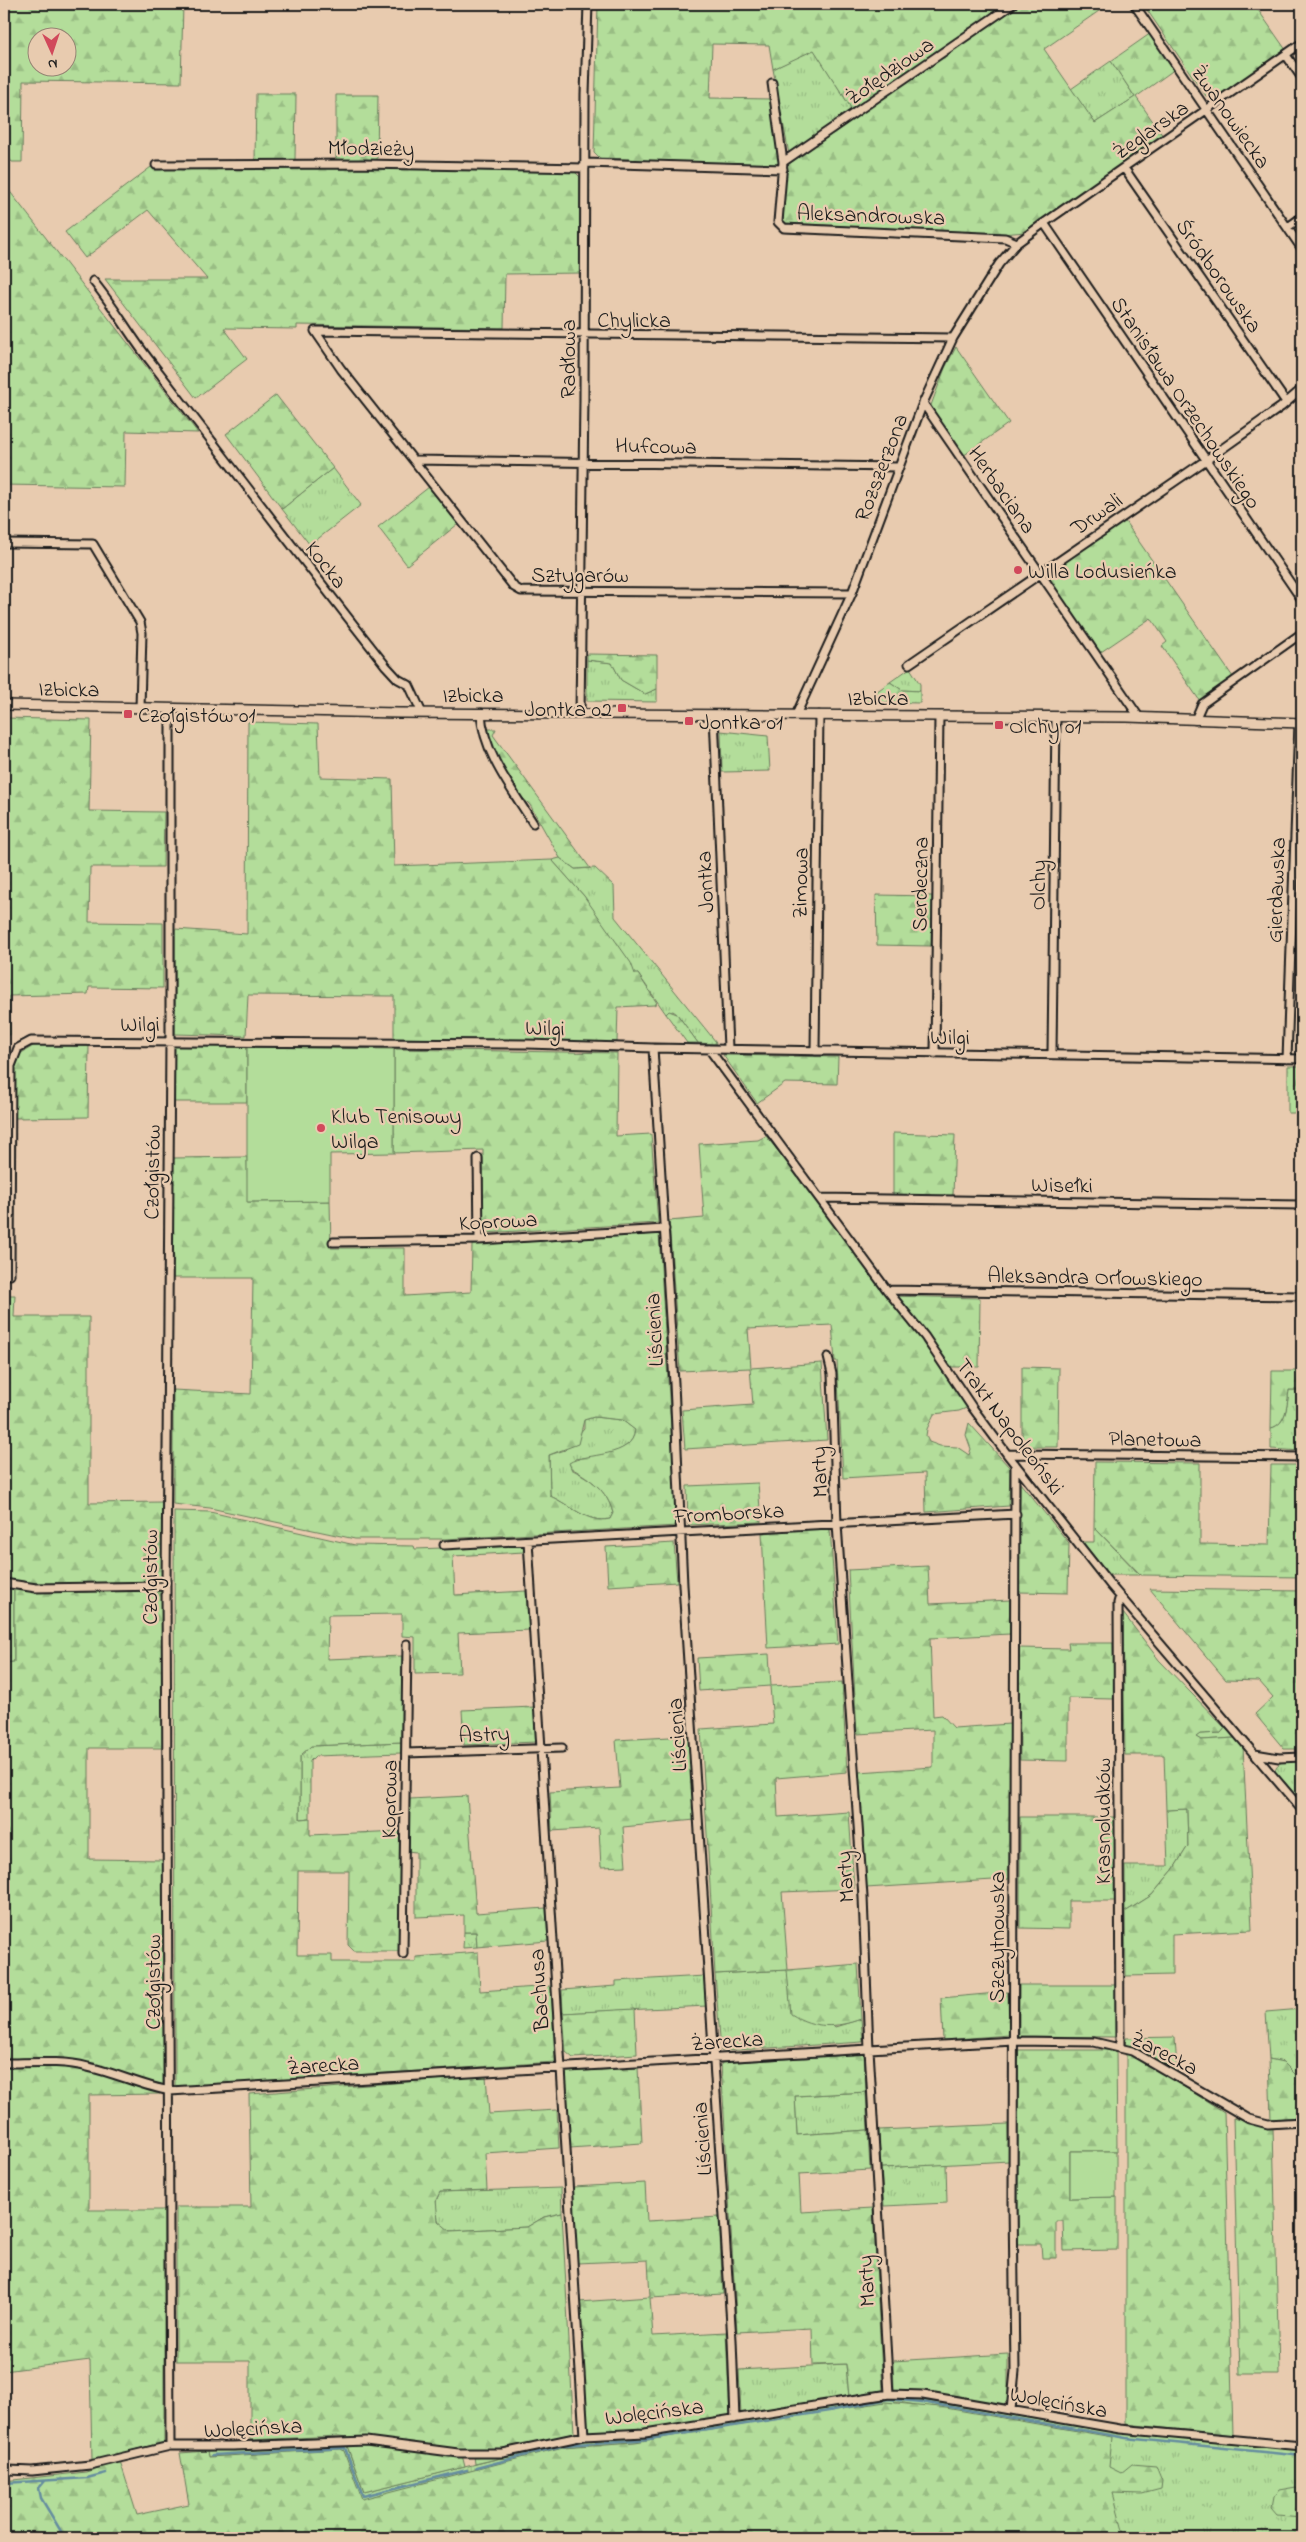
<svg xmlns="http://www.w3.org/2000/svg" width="1306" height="2542" viewBox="0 0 1306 2542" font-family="'Indie Flower',sans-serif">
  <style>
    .grass { fill: url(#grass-tufts); stroke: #687c5b }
    .forest { fill: url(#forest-firs); stroke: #687c5b; fill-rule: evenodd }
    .green { fill: #b3dd9a; stroke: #687c5b }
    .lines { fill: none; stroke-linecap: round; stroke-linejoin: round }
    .stream { stroke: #658d9f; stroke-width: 2.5 }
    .minor-casing { stroke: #1c1c1c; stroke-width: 11 }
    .tertiary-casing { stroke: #1c1c1c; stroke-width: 12 }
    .minor { stroke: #e8cbaf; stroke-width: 7 }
    .tertiary { stroke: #e8cbaf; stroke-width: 9 }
    .poi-dot { fill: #d1495b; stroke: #e8cbaf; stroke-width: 2 }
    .labels { text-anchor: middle; stroke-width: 4.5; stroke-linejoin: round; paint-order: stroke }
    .street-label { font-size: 22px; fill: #1c1c1c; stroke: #e8cbaf }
    .poi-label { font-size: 22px; fill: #1c1c1c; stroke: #e8cbaf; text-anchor: start }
  </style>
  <defs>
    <pattern id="grass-tufts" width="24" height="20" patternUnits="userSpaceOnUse" patternTransform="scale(1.25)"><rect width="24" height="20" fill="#b3dd9a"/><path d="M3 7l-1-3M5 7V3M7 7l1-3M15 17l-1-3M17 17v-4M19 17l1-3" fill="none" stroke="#99bd84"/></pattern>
    <pattern id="forest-firs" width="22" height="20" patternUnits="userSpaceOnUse" patternTransform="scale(1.25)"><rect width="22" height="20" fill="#b3dd9a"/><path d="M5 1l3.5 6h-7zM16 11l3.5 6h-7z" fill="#99bd84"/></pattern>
  </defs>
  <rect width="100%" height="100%" fill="#e8cbaf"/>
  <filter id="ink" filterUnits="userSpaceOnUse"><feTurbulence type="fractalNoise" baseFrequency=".02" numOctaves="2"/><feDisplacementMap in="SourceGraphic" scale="10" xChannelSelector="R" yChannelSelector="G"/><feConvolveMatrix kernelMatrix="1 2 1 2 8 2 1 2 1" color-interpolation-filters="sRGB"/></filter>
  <g filter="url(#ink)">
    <path class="grass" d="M814,49L853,111L789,154L773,69Z
      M1111,61L1135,97L1095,123L1071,89Z
      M333,468L361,505L310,545L282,509Z
      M587,660L612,663L621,680L645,694L657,689V702L587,701Z
      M910,668L920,684V691L902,690L890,682Z
      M721,731L768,736L770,771L722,772Z
      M560,858L575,869L595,868L614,886L615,917L716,1042L715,1044L698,1043L677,1014L673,1011L666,1014L638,974L635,975L584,896L552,860Z
      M1289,1390H1302V1451L1271,1449V1428C1287,1424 1287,1404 1289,1390Z
      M594,1417L622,1420L635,1430C633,1455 594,1456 575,1459L571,1469C591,1479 607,1490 613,1513L610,1519C587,1524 571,1505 550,1496L549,1455L565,1450L584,1428V1420Z
      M1094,1527L1140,1575H1109L1083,1542H1094Z
      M10,1588H14V1662L4,1663V1617H9Z
      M1225,1728L1235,1738L1201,1740L1195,1737L1200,1734L1221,1733Z
      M401,1742V1753L315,1756L310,1761V1818L300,1819V1756L311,1746Z
      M1301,1759L1299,1764L1302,1768V1802L1275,1771C1277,1759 1291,1761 1301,1759Z
      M1187,1809L1188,1846L1173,1870L1152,1895L1125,1912V1866H1168L1166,1810Z
      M464,1932H476L477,1947L463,1948Z
      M787,1970L835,2027L861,2019L863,2042L721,2051L715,1974Z
      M705,1976L707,2006L563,2013L562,1990L616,1986V1981Z
      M1302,2009V2081L1283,2062L1269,2059L1266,2012Z
      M866,2092L868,2130L797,2135L795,2096Z
      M946,2164L947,2203L884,2206L881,2168Z
      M561,2188L562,2213L544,2217L527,2227L450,2231C434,2223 432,2207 440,2192Z
      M846,2364L849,2397L741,2415L739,2370Z
      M897,2396L1113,2432L1229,2444L1302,2449V2538H954L1112,2438L898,2402L635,2442L563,2447L307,2538L349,2465L343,2450L209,2457L208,2451L346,2443L364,2492L565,2442L640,2437Z"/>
    <path class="forest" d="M4,4H183L181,83L23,81L22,162H12L4,152ZM38,38H68V68H38Z
      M598,4H1008L853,111L814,50L773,69L769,45L712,44L710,98L771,99L781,166L739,163L630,162V159L600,158L594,152Z
      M1019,4H1109L1044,49L1095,123L1135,97L1111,61L1151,33L1175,69L1136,97L1163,136L1026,232L1001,234L783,223L786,166Z
      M1143,4H1254L1286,50L1215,98L1206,96Z
      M256,94H296L295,160H255Z
      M336,95H378L377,161L336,160Z
      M331,166L574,171L580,177V273L505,274L504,328L297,325V329L224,328L247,359L196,398L105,279H207L148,210L85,258L65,232L151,167Z
      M4,184L198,433L126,431L125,487L4,485Z
      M956,347L1009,423L963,456L930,408L945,368Z
      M276,395L333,468L282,509L226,434Z
      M429,487L458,524L407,565L378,527Z
      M1124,520L1233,677L1200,701L1162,646L1167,642L1151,618L1098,654L1044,576Z
      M587,654L657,655V689L645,694L621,680L612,663L587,660Z
      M890,682L902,690L920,691V703L862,702Z
      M4,718L91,720L89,811L164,812L163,867H90L89,922L163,923V988L89,987L88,994L9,996L10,1035L4,1034Z
      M248,722L318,724L320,777L392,779L394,866L552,860L584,896L631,963L635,974H638L657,1003L654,1005L618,1007L617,1042L394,1038V996L248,995L246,1036L175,1034V929L247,934Z
      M486,729H496L493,735L590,868L575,869L560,858L530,805L518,793L500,761L488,739Z
      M876,895L932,896L931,946L877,945Z
      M669,1011L677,1014L698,1043H687L666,1014Z
      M35,1045H89L88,1117L15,1118V1059L18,1055Z
      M173,1046L247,1047V1102H173Z
      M394,1049L617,1053L616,1136L651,1134L658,1223L483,1233V1150L394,1153Z
      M723,1055L838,1057L837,1084L785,1083L757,1103Z
      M1288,1066H1302V1113H1288Z
      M893,1133L955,1135L953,1196L893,1195Z
      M766,1136L816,1198L886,1296L980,1298L979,1367H952L929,1337L922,1342L969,1407L959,1411L934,1414L927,1429L926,1436L929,1442L940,1446L957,1447L969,1455L971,1449L966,1435L969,1423L1010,1468L1009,1506L926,1512L925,1473L843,1478L837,1361H835L832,1325L748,1329L751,1368L822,1363L827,1440L685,1449L682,1410L753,1405L750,1368L680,1371L669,1221L704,1218L699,1144L758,1140Z
      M247,1157L248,1202L330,1201L331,1248H405V1296L471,1292L472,1245L659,1234L677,1526L445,1539H355L210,1508L173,1504V1390L251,1394L253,1278H173V1158ZM594,1417L622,1420L635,1430C632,1459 586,1452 569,1463L571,1468C591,1479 607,1490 613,1513L610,1519C587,1524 571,1505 550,1496L549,1455L578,1444L584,1420Z
      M4,1295H15L14,1317H89V1503L163,1502V1585H71L4,1581Z
      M1022,1367L1059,1368L1058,1447H1022Z
      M1272,1371H1302V1390H1289C1287,1404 1287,1424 1271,1428Z
      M1095,1462L1200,1463V1544L1269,1545L1271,1465H1302V1577L1141,1575L1094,1527Z
      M758,1483L761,1522L688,1525L687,1486Z
      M1020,1483L1069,1543L1068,1593L1019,1592Z
      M174,1511L210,1512L355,1545L414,1546L415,1549L524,1545V1552L453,1556L455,1595L526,1591L529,1630L458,1633L460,1673L415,1674V1637L402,1636V1614L328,1615L327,1659L402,1656L401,1742L311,1746L300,1756V1819L310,1818V1835L400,1831L399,1951H354L348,1945L349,1871H298L297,1955H332V1962H416V1957L478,1952L480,1991L551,1986L555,2062L175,2087Z
      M830,1528L838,1644L768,1648L762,1533Z
      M674,1543L677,1582L608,1586L606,1547Z
      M928,1566L930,1604L1010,1600V1634L930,1638L933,1716L942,1715L954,1728L1010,1724L1009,1879L866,1888L859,1772L933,1767V1730L857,1734L848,1570Z
      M14,1588L85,1592L163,1590V1748H89V1859L163,1860V2085L71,2061L4,2058V1663L14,1662Z
      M1150,1589L1302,1591V1749H1284L1255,1714L1273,1697L1259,1681L1226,1680Z
      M1123,1613L1159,1660L1225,1728L1221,1733L1200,1734L1196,1737L1201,1740L1235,1738L1243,1746L1252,1930L1172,1934V1975L1126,1976L1125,1912L1152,1895L1173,1870L1188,1846L1187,1809L1166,1810L1164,1755H1125Z
      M1068,1643H1113L1114,1699L1068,1698V1761L1020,1760L1019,1648L1069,1649Z
      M769,1654L771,1686L842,1682L847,1772L776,1778L778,1817L849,1812L854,1889L782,1892L788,1970L858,1964L861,2019C836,2028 815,2029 791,2014L787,1970L715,1974L701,1729L773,1724L770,1686L699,1691L697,1658Z
      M534,1707L536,1742L464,1745L462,1710Z
      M688,1736L695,1820L623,1827L626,1866L601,1867L599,1828L552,1831L550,1792L620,1788L616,1740Z
      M467,1796L476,1913L546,1908L548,1941L477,1947L476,1932H464V1915L416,1917V1852L407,1851L410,1799Z
      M1020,1817H1115V1901H1069V1929L1020,1928Z
      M1019,1985H1116V2037L1019,2036Z
      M1008,1992L1009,2035L943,2040L941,1998Z
      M635,2009L637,2054L573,2058L566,2052L563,2013Z
      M1175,2037L1177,2071L1125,2045L1126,2038Z
      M1018,2050H1116L1117,2151H1070V2198L1117,2197V2250L1064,2251L1063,2221H1056V2258H1042L1041,2244H1018Z
      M1126,2050L1224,2112L1233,2435L1126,2424Z
      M864,2054L866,2092L795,2096L797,2135L868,2130L870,2170L799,2174L801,2212L873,2208L883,2391L849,2397L846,2364L813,2365L812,2328L737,2332L721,2063Z
      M1269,2059L1283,2062L1302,2081V2117L1271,2119Z
      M67,2065L87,2069L160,2094L89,2095V2210H164V2442L92,2461L90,2360L4,2371V2067Z
      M638,2068L642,2143L570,2148L566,2072Z
      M486,2076L489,2114L557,2110L559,2148L485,2153L487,2190L440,2192L436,2200L438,2221L450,2231L527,2227L544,2217L562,2213L574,2433L505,2450L444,2449L339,2436L250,2440V2361H176V2207H251L249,2094Z
      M1233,2118L1273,2128L1279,2374H1240Z
      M1008,2124L1009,2161L881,2168L879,2130Z
      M645,2183L647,2221L719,2217L723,2294L650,2298L653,2336L726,2332L730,2418L659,2427L586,2433L579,2302L650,2297L648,2260L577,2263L573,2187Z
      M1008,2354V2400L1003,2405L951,2395L894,2390L893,2361Z
      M885,2402L940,2407L1112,2437L1109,2467L1121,2473L1132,2464L1156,2466L1162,2481L1161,2489L1142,2494L1113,2493L1125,2538H4V2481L86,2472L120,2461L137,2515L189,2504L180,2453L208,2451L209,2457L341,2449L344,2451L362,2499L563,2447L635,2442Z
      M346,2443L462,2455L465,2467L364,2492Z
      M474,2456H509L475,2464Z
      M1296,2487L1302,2490V2517L1278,2515L1272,2508L1274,2497L1279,2490Z"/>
    <path class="green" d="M247,1047L394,1049V1153L330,1154V1201L247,1202Z
      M1070,2151H1116V2197L1070,2198Z"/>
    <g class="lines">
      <path class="stream" d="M212,2455L345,2448L363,2496L467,2470
        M476,2468L565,2445L649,2439L829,2411L888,2399L922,2402L1126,2438L1302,2456
        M45,2481L39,2488L41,2498L65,2538
        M4,2483L87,2478L106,2473"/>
      <g class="minor-casing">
        <path id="minor" d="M1134,4L1302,249
          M1286,55L1302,78
          M772,83L783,162L778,222L784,228L1005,238L1017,243
          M783,162L1013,4
          M585,163L783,169
          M156,165L364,164L585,168
          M1124,168L1286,402
          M1044,223L1302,600
          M1288,227L1302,217
          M93,281C114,306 130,336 151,362C229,463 306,565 386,666L398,679L409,685L422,713
          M923,403L1139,717
          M415,460L898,467
          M4,543L93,544L140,622L142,633L140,708
          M852,593L521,591L514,587L341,369L315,331L953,338
          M909,664L1212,456L1281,407L1302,389
          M170,709V1040L166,1586L170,2446
          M481,713C483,753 513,791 533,823
          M580,714L584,399L585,94L588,4
          M714,715L728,1048
          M796,715L852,593L923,403L953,338L999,264L1017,243L1044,223L1302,43
          M1195,720L1202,704L1302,633
          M653,1048L674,1383L683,1585L732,2340L735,2419
          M709,1049L887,1290L925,1337L972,1407L1007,1454L1112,1587L1302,1810
          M815,1051L819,715
          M1052,1053L1056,717
          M935,1054L939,716
          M1287,1059L1299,723
          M478,1158L479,1240
          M820,1198L1302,1205
          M333,1242L479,1240L665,1229
          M10,1275L11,1066L18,1048L31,1041L527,1044L653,1048L1302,1059
          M887,1290L1302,1296
          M828,1357L832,1374L837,1524L863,1897L869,2049L889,2394
          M1007,1454L1302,1457
          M528,1541L584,2436
          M444,1545L1016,1514
          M4,1583L36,1588L166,1586
          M406,1753L562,1748
          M1255,1754L1279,1758L1302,1757
          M403,1954L407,1644
          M1120,2046L1118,1603L1120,1596
          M4,2063C31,2063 61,2060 88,2067C116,2073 142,2086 170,2091L869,2049L1014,2041L1094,2042L1132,2051L1249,2119L1268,2124L1302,2122
          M1011,2410L1015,2371L1013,2202L1015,1464
          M9,2470L32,2471L90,2465L170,2446H233L366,2441L458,2453H503L584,2436L645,2433L889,2394L923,2395L1120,2429L1302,2446"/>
      </g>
      <g class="tertiary-casing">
        <path id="tertiary" d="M4,705L399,713L1127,717L1302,723"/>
      </g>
      <use href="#minor" class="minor"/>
      <use href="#tertiary" class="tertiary"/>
    </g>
  </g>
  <g class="poi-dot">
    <circle cx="1018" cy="570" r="5"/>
    <rect x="617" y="703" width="10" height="10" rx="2.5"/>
    <rect x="123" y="709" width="10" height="10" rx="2.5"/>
    <rect x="684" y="716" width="10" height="10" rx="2.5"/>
    <rect x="994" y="720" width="10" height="10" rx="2.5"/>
    <circle cx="321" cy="1128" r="5"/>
  </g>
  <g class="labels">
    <g class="street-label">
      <text transform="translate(889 70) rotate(-35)" y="8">Żołędziowa</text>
      <text transform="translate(1232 116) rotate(55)" y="8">Żwanowiecka</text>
      <text transform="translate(1150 129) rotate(-35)" y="8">Żeglarska</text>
      <text transform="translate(371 147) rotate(1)" y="8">Młodzieży</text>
      <text transform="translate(871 214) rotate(2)" y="8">Aleksandrowska</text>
      <text transform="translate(1220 275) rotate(55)" y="8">Śródborowska</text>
      <text x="634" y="327">Chylicka</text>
      <text transform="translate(567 359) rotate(-90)" y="8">Radłowa</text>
      <text transform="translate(1187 402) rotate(56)" y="8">Stanisława Orzechowskiego</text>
      <text transform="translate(656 445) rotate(1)" y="8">Hufcowa</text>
      <text transform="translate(880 467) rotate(-69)" y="8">Rozszerzona</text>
      <text transform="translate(1003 489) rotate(55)" y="8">Herbaciana</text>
      <text transform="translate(1096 513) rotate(-35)" y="8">Drwali</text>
      <text transform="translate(327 564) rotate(52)" y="8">Kocka</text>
      <text x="580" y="582">Sztygarów</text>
      <text transform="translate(69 688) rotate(1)" y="8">Izbicka</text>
      <text x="473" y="702">Izbicka</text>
      <text x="878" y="705">Izbicka</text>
      <text transform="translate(704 882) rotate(-93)" y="8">Jontka</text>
      <text transform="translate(799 883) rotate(-89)" y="8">Zimowa</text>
      <text transform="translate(919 884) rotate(-89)" y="8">Serdeczna</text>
      <text transform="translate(1037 885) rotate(-89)" y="8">Olchy</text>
      <text transform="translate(1275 890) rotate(-88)" y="8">Gierdawska</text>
      <text x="140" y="1031">Wilgi</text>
      <text transform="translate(545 1027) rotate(2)" y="8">Wilgi</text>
      <text transform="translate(950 1036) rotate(1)" y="8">Wilgi</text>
      <text transform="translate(151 1172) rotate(-89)" y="8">Czołgistów</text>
      <text transform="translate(1062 1184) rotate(1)" y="8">Wisełki</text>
      <text transform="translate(498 1220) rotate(-3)" y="8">Koprowa</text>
      <text transform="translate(1095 1276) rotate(1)" y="8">Aleksandra Orłowskiego</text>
      <text transform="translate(653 1330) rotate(-93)" y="8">Liścienia</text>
      <text transform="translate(1011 1426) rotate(53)" y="8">Trakt Napoleoński</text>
      <text transform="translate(1155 1438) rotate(1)" y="8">Planetowa</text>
      <text transform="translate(818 1472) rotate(-92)" y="8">Marty</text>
      <text transform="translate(729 1512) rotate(-3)" y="8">Fromborska</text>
      <text transform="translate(149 1577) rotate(-90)" y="8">Czołgistów</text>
      <text transform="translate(484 1733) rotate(-2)" y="8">Astry</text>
      <text transform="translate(676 1735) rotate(-94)" y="8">Liścienia</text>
      <text transform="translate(388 1799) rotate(-89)" y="8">Koprowa</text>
      <text transform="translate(1102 1821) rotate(-90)" y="8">Krasnoludków</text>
      <text transform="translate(844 1877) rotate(-94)" y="8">Marty</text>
      <text transform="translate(996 1937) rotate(-90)" y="8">Szczytnowska</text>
      <text transform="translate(152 1982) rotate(-90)" y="8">Czołgistów</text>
      <text transform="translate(538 1990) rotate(-94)" y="8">Bachusa</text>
      <text transform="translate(727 2040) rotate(-4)" y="8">Żarecka</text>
      <text transform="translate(1165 2052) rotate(27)" y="8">Żarecka</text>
      <text transform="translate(323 2064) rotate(-4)" y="8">Żarecka</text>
      <text transform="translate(701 2139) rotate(-94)" y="8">Liścienia</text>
      <text transform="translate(865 2281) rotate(-93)" y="8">Marty</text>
      <text transform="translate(1059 2401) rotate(10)" y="8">Wolęcińska</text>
      <text transform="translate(654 2411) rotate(-7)" y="8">Wolęcińska</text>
      <text transform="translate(253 2427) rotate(-3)" y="8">Wolęcińska</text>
    </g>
    <g class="poi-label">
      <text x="1028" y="578">Willa Lodusieńka</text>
      <text x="612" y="716" text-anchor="end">Jontka 02</text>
      <text x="138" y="722">Czołgistów 01</text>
      <text x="699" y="729">Jontka 01</text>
      <text x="1009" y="733">Olchy 01</text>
      <text x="331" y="1123">Klub Tenisowy<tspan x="331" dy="25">Wilga</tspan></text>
    </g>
  </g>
  <rect width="1306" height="2542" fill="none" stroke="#e8cbaf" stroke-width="20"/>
  <rect x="10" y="10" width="1286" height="2522" fill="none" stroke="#1c1c1c" stroke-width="2" filter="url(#ink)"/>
  <g transform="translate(52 52) rotate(177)"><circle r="24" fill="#e8cbaf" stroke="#968574"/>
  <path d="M0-4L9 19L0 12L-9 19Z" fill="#d1495b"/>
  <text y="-8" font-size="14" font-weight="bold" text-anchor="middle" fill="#1c1c1c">N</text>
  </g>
</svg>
